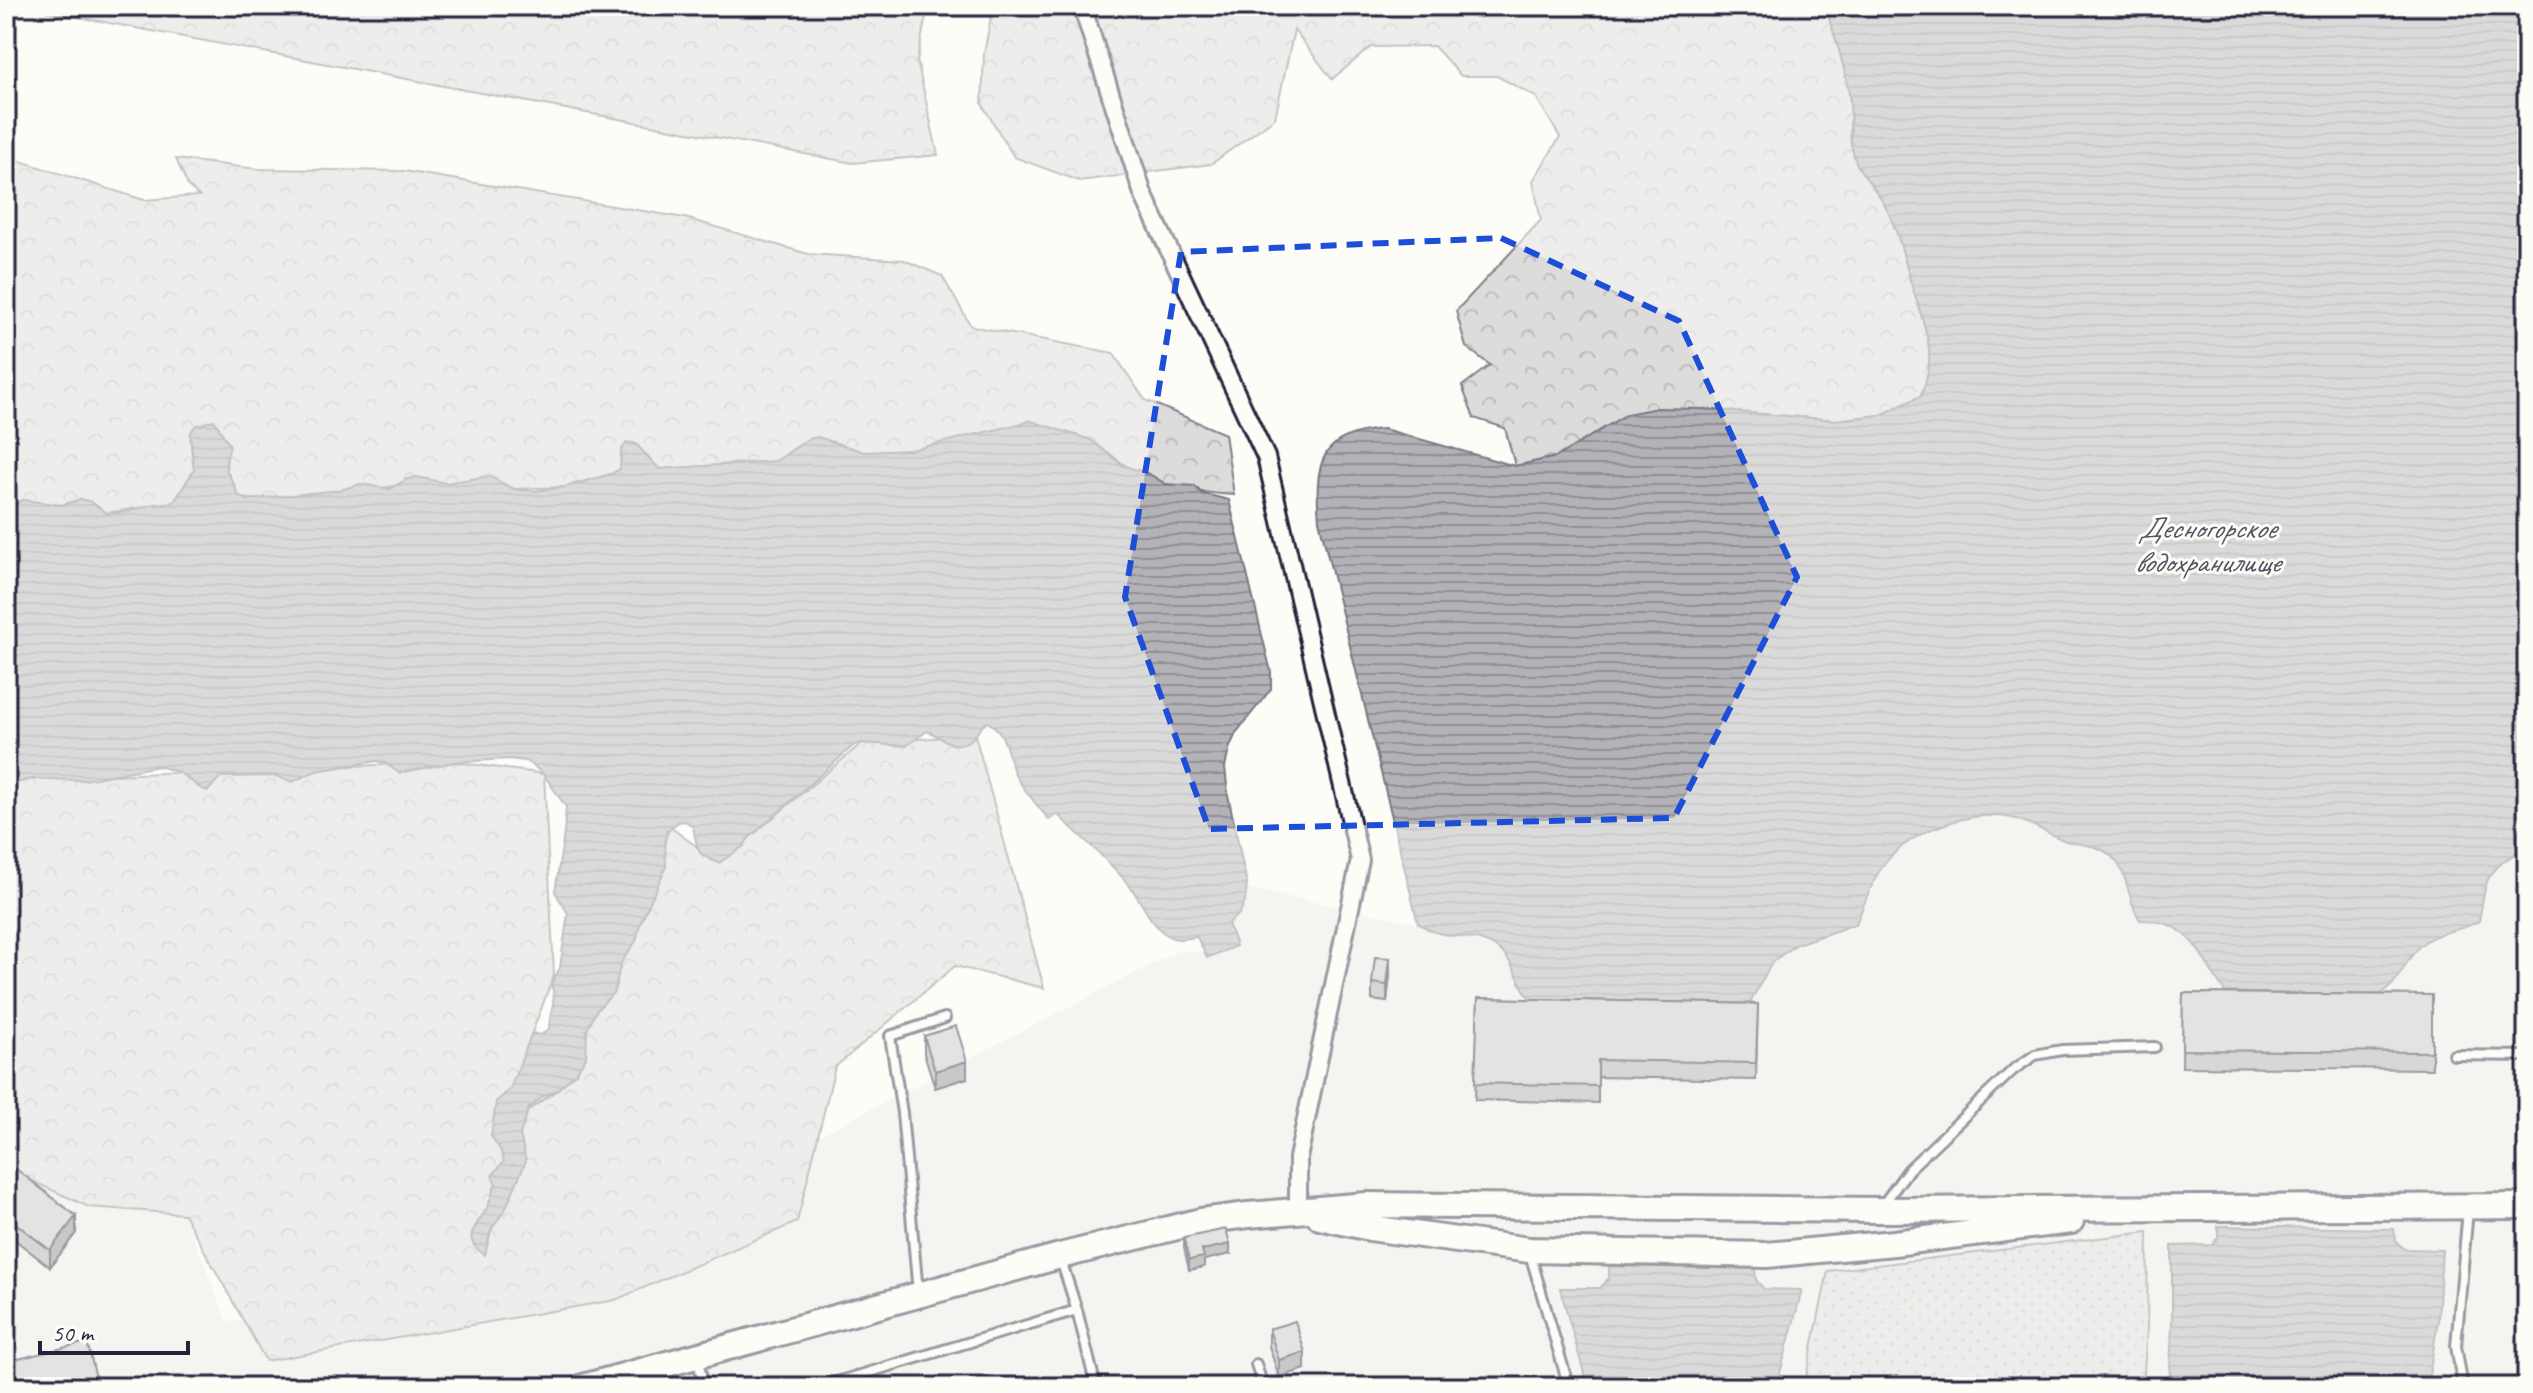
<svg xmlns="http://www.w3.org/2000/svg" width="2533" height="1393" viewBox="0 0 2533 1393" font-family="Caveat,sans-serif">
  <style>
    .built { fill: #ecece9 }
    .grass { fill: url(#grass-dots); stroke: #807f8b; stroke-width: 2 }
    .forest { fill: url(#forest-crowns); stroke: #807f8b; stroke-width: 2 }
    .water { fill: url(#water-rules); stroke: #787885; stroke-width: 2 }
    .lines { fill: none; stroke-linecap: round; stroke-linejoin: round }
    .lane-casing { stroke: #22223b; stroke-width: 14 }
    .street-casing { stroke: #22223b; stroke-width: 22 }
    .secondary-casing { stroke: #22223b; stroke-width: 30 }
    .lane { stroke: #fdfcf7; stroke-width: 8 }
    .street { stroke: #fdfcf7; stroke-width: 16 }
    .secondary { stroke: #fdfcf7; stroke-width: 24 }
    .wall { fill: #aaaaac; stroke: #22223b; stroke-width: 2 }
    .shaded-wall { fill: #8b8b8c; stroke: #22223b; stroke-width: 2 }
    .building { fill: #c6c6c8; stroke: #22223b; stroke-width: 2 }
    .marked { fill: none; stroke: #1d4ed8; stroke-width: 6; stroke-dasharray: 16 10; stroke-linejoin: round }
    .labels { text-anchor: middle; stroke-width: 6; stroke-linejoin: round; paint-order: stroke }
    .water-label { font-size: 30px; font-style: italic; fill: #545466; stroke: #fdfcf7 }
  </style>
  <defs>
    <pattern id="grass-dots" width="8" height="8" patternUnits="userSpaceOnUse" patternTransform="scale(2)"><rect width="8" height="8" fill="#dddcdb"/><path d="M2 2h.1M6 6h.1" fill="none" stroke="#bdbcbd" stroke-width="1.8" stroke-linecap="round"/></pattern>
    <pattern id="forest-crowns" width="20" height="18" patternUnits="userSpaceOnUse" patternTransform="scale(2)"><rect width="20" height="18" fill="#dddcdb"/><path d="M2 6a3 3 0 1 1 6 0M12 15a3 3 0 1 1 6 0" fill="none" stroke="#bdbcbd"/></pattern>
    <pattern id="water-rules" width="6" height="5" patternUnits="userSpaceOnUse" patternTransform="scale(2)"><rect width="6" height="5" fill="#b2b2b7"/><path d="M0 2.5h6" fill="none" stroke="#909096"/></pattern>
  </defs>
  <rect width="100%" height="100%" fill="#fdfcf7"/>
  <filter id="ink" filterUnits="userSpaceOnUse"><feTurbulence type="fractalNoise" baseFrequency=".0125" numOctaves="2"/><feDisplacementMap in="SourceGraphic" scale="16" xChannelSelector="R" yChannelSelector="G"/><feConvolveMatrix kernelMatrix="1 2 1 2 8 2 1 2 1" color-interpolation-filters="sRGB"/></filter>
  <g filter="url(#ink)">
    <path class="built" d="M1980,814L2013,818L2045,829L2062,840L2109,853L2126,878L2128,897L2139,920H2152L2193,940L2217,982L2389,992L2410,958L2426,941L2445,932L2467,928L2479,921L2486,881L2493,867L2503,859L2527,848V1387H6V1141L163,1161L227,1321L504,1298L1178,951L1204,952L1240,887L1418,923L1434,932L1484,941L1501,952L1513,966L1524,994L1750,1003L1772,962L1797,944L1856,924L1884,865L1898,850L1950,822Z"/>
    <path class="grass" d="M2148,1232L2147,1327L2143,1387H1804L1828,1271Z"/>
    <path class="forest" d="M19,6H928L917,61L938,155L853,163Z
      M993,6H1825C1835,37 1846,68 1850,101C1851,115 1849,131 1851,144C1856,165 1869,180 1880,197C1899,227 1903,257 1913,289C1926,332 1938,351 1921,396L1881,415L1836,420L1701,409L1588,440L1556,457L1515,466L1505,428L1474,418L1462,386L1490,365L1466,347L1456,311L1541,220L1533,181L1560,137L1536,97L1497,76H1461L1434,46L1371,47L1332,79L1294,30L1275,118L1211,164L1079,181L1014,157L982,104L984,54Z
      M176,159L257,169L404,171L685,218L808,254L904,260L942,276L971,326L1113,353L1145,400L1225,434L1234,495C1188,492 1143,484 1108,452L765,484L659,469L647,455L611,474L565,487L514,489L399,485C358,494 315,492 274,497C264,498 251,502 243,498C227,492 225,468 227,454L191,446L194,470L174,502L107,513L81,499L62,505L22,500L6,509V164L17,160L144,200L199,196L188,186Z
      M975,735L1044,988L955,966L835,1067L797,1222L615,1300L266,1361L184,1214L89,1207L6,1169V779L455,762L544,774L554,975L493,1135L557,1090L670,827L719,863L862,743Z"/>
    <path class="water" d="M1825,6H2527V848C2484,868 2487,877 2479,921C2463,931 2442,930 2426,941C2405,955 2401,986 2377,996L2225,992C2199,957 2193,920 2140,920C2126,899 2130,872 2110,855C2098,844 2077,845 2063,840C2046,833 2031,822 2012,818C1971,809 1912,830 1885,863C1872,880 1864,905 1856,924L1797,944L1772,962L1750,1003L1736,1007L1536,1006C1518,988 1518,968 1502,952C1482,934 1458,939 1435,932C1429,930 1423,926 1418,923L1319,520C1314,463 1320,433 1384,429L1515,466L1556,457L1627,414L1657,408L1701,409L1836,420L1881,415L1921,396C1938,351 1926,332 1913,289C1903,257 1899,227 1880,197C1873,185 1862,176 1856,162C1848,143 1852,121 1850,101C1846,68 1835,37 1825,6Z
      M214,420L230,446C220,477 230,468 238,495L246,500L340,490L360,484L390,489L407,479L417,477L446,483L489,476L514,489L535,491L565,487L611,474L620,469L621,450L627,442L636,444L659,469L776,461L808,439L818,437L864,452L911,450L1031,421L1091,440L1122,465L1149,474L1166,484L1195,486L1201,493L1229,500L1271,672V689L1236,733L1229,749L1225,767L1228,795L1247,884L1245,902L1239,914L1228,923L1236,946L1207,958L1197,937C1186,938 1177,942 1167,935C1149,923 1142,901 1129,885C1108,859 1081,837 1057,814L1049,820C1039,807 1026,793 1017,778C1006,760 1009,731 987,722C979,728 976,736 969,741C953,751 941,736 927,731L906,746L862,743L854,745L748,839L744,846L719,863C693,853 699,851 693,827L686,821L678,822L667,831L665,840L666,867L640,924L636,941L621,963L614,992L596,1011L587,1030L586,1057L576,1073L557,1090L542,1097L529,1108L520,1134L526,1161L505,1210L491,1230L485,1255C460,1239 475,1228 486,1210C490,1203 492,1192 496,1184L492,1176L504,1161L501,1151L491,1136L496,1102L510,1089L532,1033L541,1035L549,1029C549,1013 558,999 551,984L560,968L568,913L555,892L564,834L566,807L544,775L534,766L525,761L509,759L455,762L399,773L385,763L376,761L316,771L292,782L276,776L220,777L208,791L200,788L179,772L158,766L85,780L33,779L6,785V510L22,500L62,505L81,499L91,502L107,513L126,512L155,504L174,502L194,470L190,434L195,426Z
      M2218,1226L2394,1229L2396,1241L2404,1249L2442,1250L2438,1321L2427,1387H2169L2172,1327V1246L2212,1245L2218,1237Z
      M1609,1266L1755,1269L1756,1280L1764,1289L1802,1290L1779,1377V1387H1588L1560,1288H1600L1609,1278Z"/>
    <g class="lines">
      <g class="lane-casing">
        <path id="lane" d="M2454,1055L2527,1056
          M1882,1206L1909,1169L2013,1070L2035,1055L2062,1050L2155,1047
          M1530,1254L1569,1387
          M1061,1260L1077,1310L1096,1387
          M918,1293L902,1113L890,1036L945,1018
          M697,1356L704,1387
          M1256,1364L1263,1387
          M820,1387L1077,1310
          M2463,1387L2456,1346L2468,1209"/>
      </g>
      <g class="street-casing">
        <path id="street" d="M1082,6L1143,194L1266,457L1360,860L1298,1158V1212"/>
      </g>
      <g class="secondary-casing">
        <path id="secondary" d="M1320,1217L1370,1228L1529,1250L1767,1255L1894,1243L2071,1221
          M583,1387L1060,1256L1201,1221L1248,1215L1367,1205L1880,1210L2527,1206"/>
      </g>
      <use href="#lane" class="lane"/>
      <use href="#street" class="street"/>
      <use href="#secondary" class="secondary"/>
    </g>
    <path class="wall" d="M1390,975L1387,1002L1372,1000V983Z
      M2183,993L2432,995V1069L2182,1067Z
      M1478,998L1758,1004L1756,1080L1598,1077V1103L1475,1100Z
      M924,1036L967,1078L935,1088L924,1053Z
      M6,1161L76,1233L50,1267L6,1233Z
      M1184,1238L1230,1254L1204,1260V1267L1189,1270L1184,1248Z
      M1269,1329L1305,1369L1279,1377L1269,1346Z"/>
    <path class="shaded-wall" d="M1390,958V975L1387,1002V985Z
      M967,1061V1078L935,1088V1071Z
      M76,1216V1233L50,1267V1250Z
      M1230,1244V1254L1204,1260V1267L1189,1270V1260L1202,1250Z
      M1305,1352V1369L1279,1377V1360Z"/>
    <path class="building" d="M1375,957L1390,958L1387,985L1372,983Z
      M2183,993L2432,995V1052L2182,1050Z
      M1478,998L1758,1004L1756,1063L1598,1060V1086L1475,1083Z
      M956,1026L967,1061L935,1071L924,1036Z
      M6,1161L76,1216L50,1250L6,1216Z
      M1226,1229L1230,1244L1202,1250L1204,1257L1189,1260L1184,1238Z
      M1295,1321L1305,1352L1279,1360L1269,1329Z
      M87,1342L98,1386L6,1387V1362Z"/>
  </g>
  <path d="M0 0H2533V1393H0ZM1501,238L1679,321L1797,577L1674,818L1209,829L1125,597L1181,252Z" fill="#fdfcf7" fill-opacity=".55" fill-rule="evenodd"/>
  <path class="marked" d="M1501,238L1679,321L1797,577L1674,818L1209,829L1125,597L1181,252Z"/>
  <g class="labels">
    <g class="water-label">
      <text x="2207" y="538">Десногорское<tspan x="2207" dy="34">водохранилище</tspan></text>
    </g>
  </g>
  <rect width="2533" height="1393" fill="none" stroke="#fdfcf7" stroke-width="32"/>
  <rect x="16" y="16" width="2501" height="1361" fill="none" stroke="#22223b" stroke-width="3" filter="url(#ink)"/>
  <path d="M40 1341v12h148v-12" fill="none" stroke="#22223b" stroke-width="4"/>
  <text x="52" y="1341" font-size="24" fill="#22223b" stroke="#fdfcf7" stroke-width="6" paint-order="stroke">50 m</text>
</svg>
